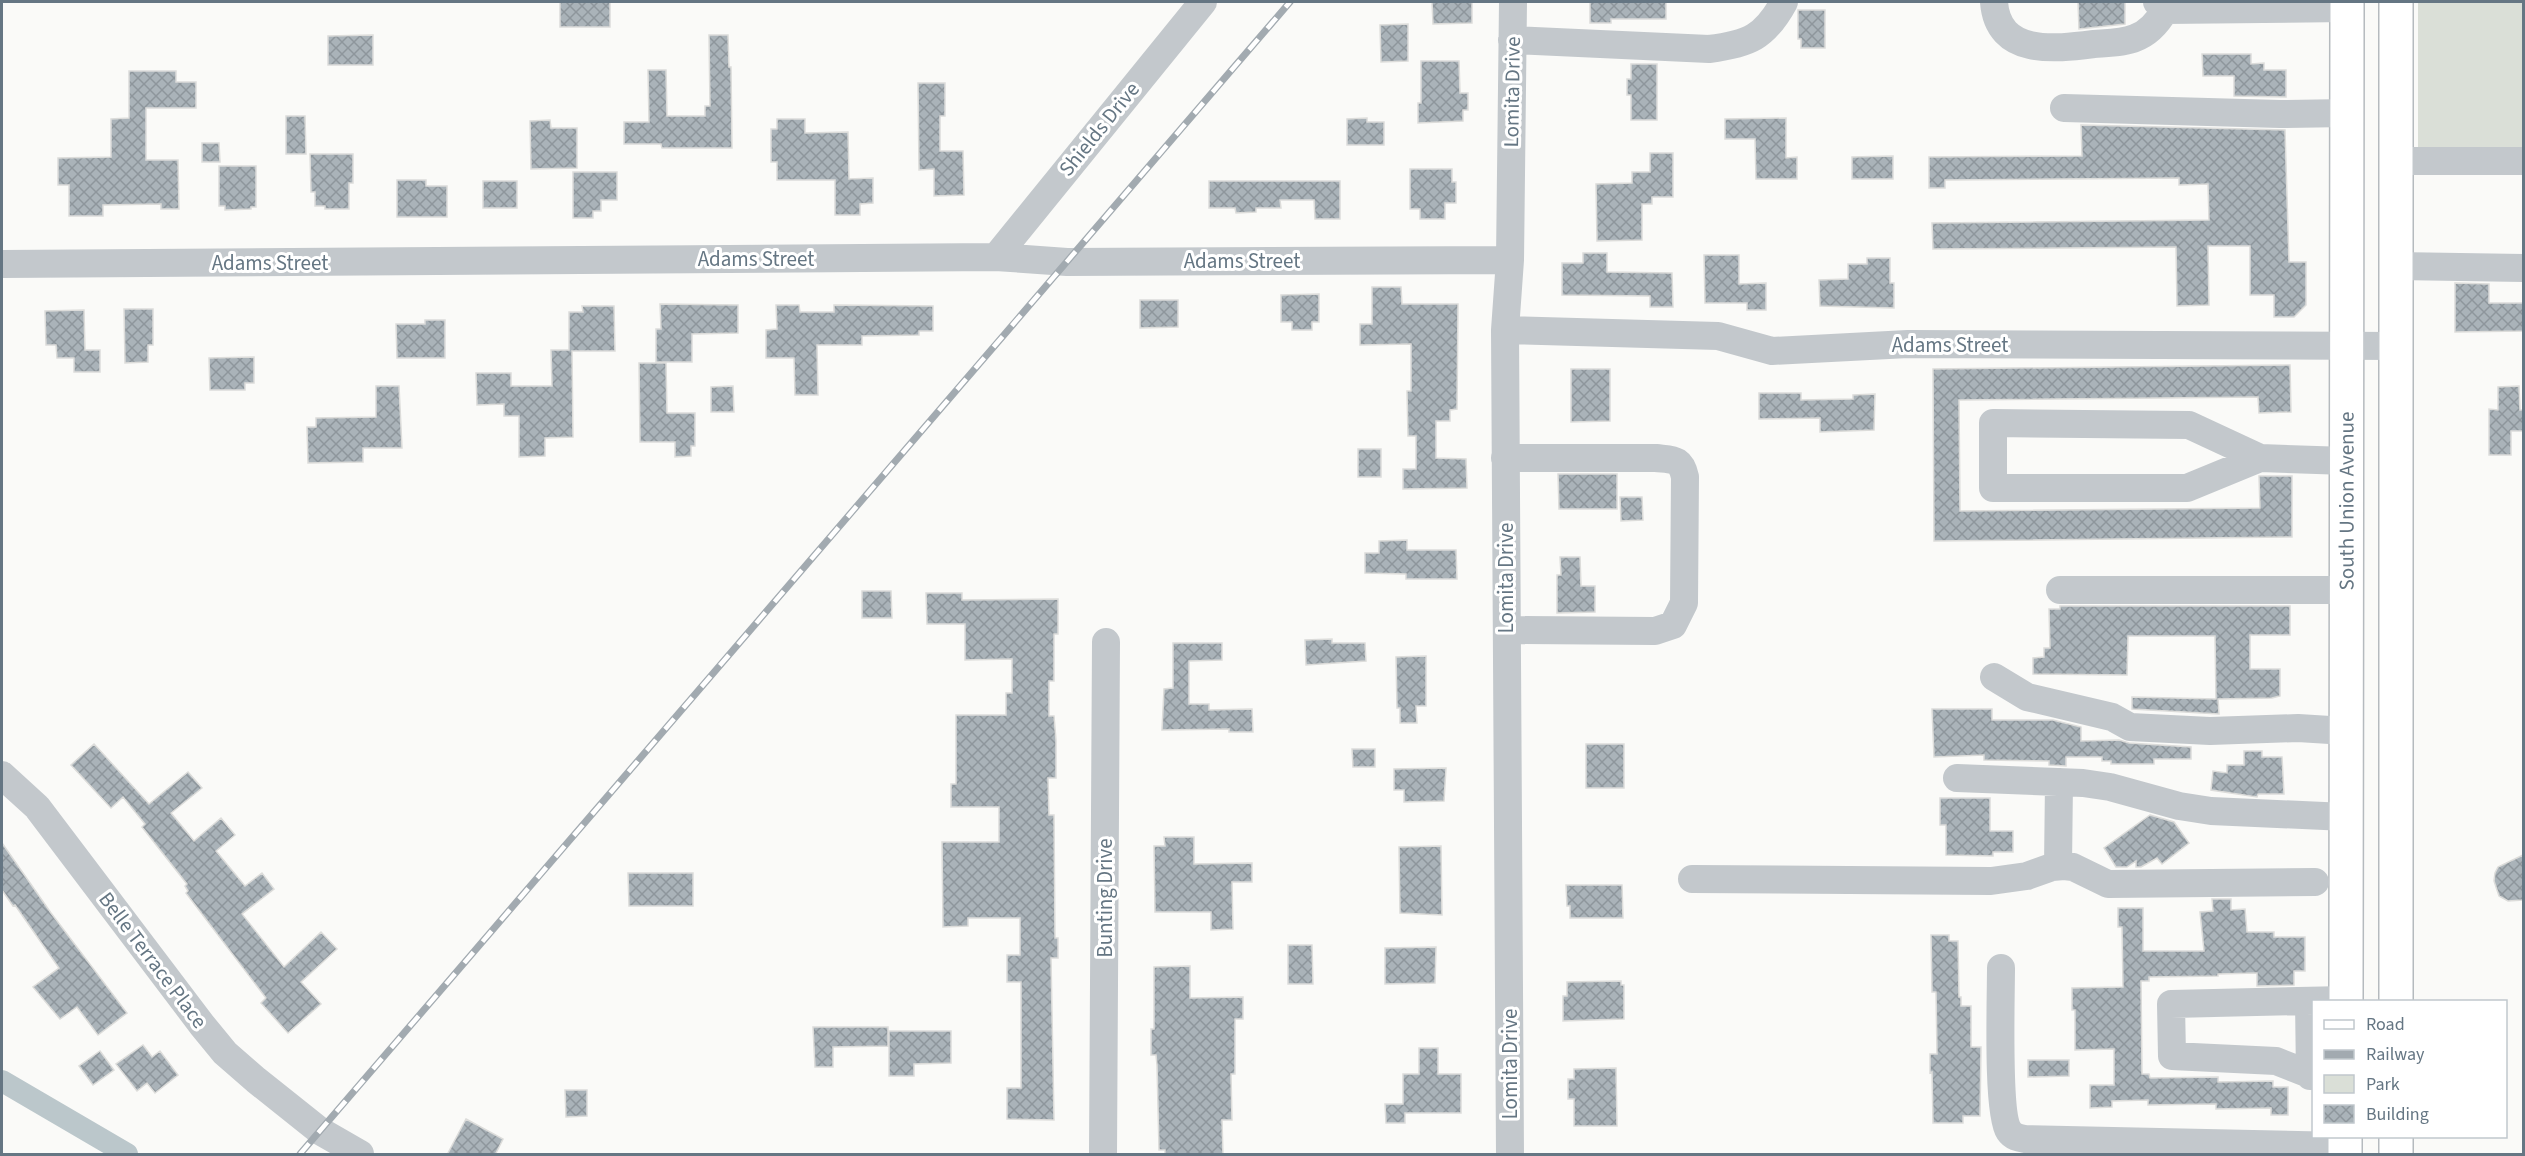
<svg xmlns="http://www.w3.org/2000/svg" width="2525" height="1156" viewBox="0 0 2525 1156" font-family="'Source Sans 3',sans-serif">
  <style>
    .green { fill: #dadfd7 }
    .lines { fill: none; stroke-linecap: round; stroke-linejoin: round }
    .canal { stroke: #bbc7cb; stroke-width: 22 }
    .building { fill: url(#building-cross-hatch); stroke: #dcdcda; stroke-width: 1.5 }
    .major-casing { stroke: #b5babe; stroke-width: 36 }
    .minor { stroke: #c3c8cc; stroke-width: 28 }
    .major { stroke: #fff; stroke-width: 33 }
    .rail-casing { stroke: #a2aab0; stroke-width: 7 }
    .rail { stroke: #fff; stroke-width: 4.5; stroke-dasharray: 14; stroke-linecap: butt }
    .labels { text-anchor: middle; stroke-width: 6; stroke-linejoin: round; paint-order: stroke }
    .street-label { font-size: 21px; fill: #657683; stroke: #fff }
  </style>
  <defs>
    <pattern id="building-cross-hatch" width="8" height="8" patternUnits="userSpaceOnUse" patternTransform="scale(1.5)"><rect width="8" height="8" fill="#aab3b9"/><path d="M0 0l8 8M0 8l8-8" fill="none" stroke="#8e969c"/></pattern>
  </defs>
  <rect width="100%" height="100%" fill="#fafaf8"/>
  <path class="green" d="M2418,2H2523V147L2418,149Z"/>
  <g class="lines">
    <path class="canal" d="M2,1081L127,1154"/>
  </g>
  <path class="building" d="M560,2H610V27H560Z
    M1432,2H1472V23L1433,24Z
    M1590,2H1666V19H1611V23H1590Z
    M2078,2H2125V24L2079,29Z
    M1798,10H1825V48H1801V39H1798Z
    M1408,24V61L1381,62L1380,25Z
    M373,35V65H328V36Z
    M709,35H728L729,67H731L732,148H662L661,144H624V122H649L648,70H666L667,116H705V106H710Z
    M2202,54H2251V64L2264,63V70H2286V97L2234,96V76H2203Z
    M1421,61H1459L1460,93H1468V110H1463V121L1418,123V103H1421Z
    M1631,64H1657V120H1631V95H1627V79H1631Z
    M129,71H176V82H196V108H146V160H178L179,209H161V204L103,205V216H69V185H58V158L111,157V119L129,118Z
    M918,83H945V116H940V151H963L964,195L934,196V169L919,170Z
    M286,116H305L306,154H286Z
    M1367,118V122H1384V145H1347V119Z
    M1786,118V158L1797,157V179H1756L1755,139H1725V119Z
    M777,119H805V133L848,132L849,179L873,178V203L860,204V215H835V180H777V162H771V129H777Z
    M550,120L551,128H577V168L531,169L530,121Z
    M2081,125L2285,130L2289,262H2306V305L2294,317H2274V295H2250V246H2208L2209,305L2177,306L2176,247L1933,249L1932,223L2209,220L2208,184L2179,185V178L1945,180V188H1929V157L2082,156Z
    M202,143H219L220,162H202Z
    M1650,153H1673V197H1652V204H1642V240L1597,241L1596,184L1632,183V172H1650Z
    M310,154H353V183H349V209H325V206H315V192H311Z
    M1893,156V179H1852V157Z
    M219,166H256V207H251V209L225,210V206H219Z
    M1410,169H1452V182H1456V203H1445V219H1420V209H1410Z
    M573,172H617V200H601V211H593V218H573Z
    M397,180H426V186H447V217H397Z
    M483,181H517V208H483Z
    M1209,181H1340V219H1315L1314,200H1280L1281,208H1256V212L1236,213L1235,208H1209Z
    M1583,253H1607V272L1672,273L1673,307H1650V296L1562,295V263H1583Z
    M1704,255H1739V284L1766,283V310H1747V303H1705Z
    M1867,258H1890V283H1894V308L1820,306L1819,280L1848,279V264H1867Z
    M2455,283L2489,284V303H2523V331L2455,332Z
    M1372,287H1401L1402,304H1458L1457,409L1450,410V421H1436V458L1466,459L1467,488L1403,489V469H1416V436H1408L1407,391H1411V344L1360,345V324H1372Z
    M1319,294V322H1312V330H1292V322H1281V295Z
    M1140,300H1178V327L1140,328Z
    M660,304L738,305V333L692,334V362H656V329H661Z
    M776,305H799L800,312H834V305L933,306V331H919V335L862,336V345H817L818,395H795L794,358H766V330L777,329Z
    M582,306H614L615,351H572L573,437L545,438V456L519,457V416H504V404L477,405L476,373H511V386H552L551,350H569V312H583Z
    M124,309H153V345H148V362L125,363Z
    M84,310L85,350H100V372H74V358H57L56,345H46L45,311Z
    M425,320H445V358H397L396,324H425Z
    M254,357V383H245V390H210L209,358Z
    M639,363H666L667,413H695V446H691V456L675,457V442H640Z
    M2290,365L2291,412L2259,413L2258,397L1959,400L1960,511L2260,508L2259,476H2292V537L1934,541L1933,369Z
    M1571,369H1610V421L1571,422Z
    M376,386H399L402,448H363V462L308,463L307,427H316V418L376,417Z
    M733,386L734,412H711V387Z
    M2519,386L2520,410H2523V431H2511V455H2489V409L2498,410V387Z
    M1759,393H1801V400L1853,399V395L1875,394L1874,430L1820,432V418L1759,419Z
    M1358,449H1381V477H1358Z
    M1558,474H1617V509H1559Z
    M1620,497H1642L1643,520L1621,521Z
    M1407,540V550H1456L1457,579H1406V574L1365,573V553H1379V541Z
    M1560,557H1580L1581,586H1595V612L1557,613V575H1561Z
    M862,591H891L892,618H862Z
    M926,593H962V600L1058,599V634H1054V681H1049V716H1054L1056,740V778H1048L1049,815H1054L1055,938H1058V958H1051L1054,1120L1007,1119V1088H1021V982H1007V955H1020V918H968V926L943,927L942,842H999V807H951V784H956V715H1006V693H1012V659L965,660V624H927Z
    M2060,606H2290V635H2250V669H2280V696L2272,698L2218,699L2219,714L2132,709V697L2216,699L2215,636H2128L2127,675L2033,674V658L2044,657V648H2050L2049,609H2060Z
    M1332,639V643H1365L1366,661L1306,665L1305,640Z
    M1173,643H1222V660L1189,661V704H1209V710L1252,709L1253,732H1229V729L1162,730L1164,689L1173,688Z
    M1426,656V706H1416L1417,723H1400V708H1397L1396,657Z
    M1932,709H1992V720H2053L2081,727V741L2119,740L2129,743L2191,747V759H2154V764H2111V761H2102V757H2066V766L2049,765V761L1984,760V755L1934,757Z
    M94,744L149,804L188,772L202,788L171,813L194,841L221,818L235,835L216,851L245,886L262,873L274,889L242,914L284,967L321,932L337,949L301,982L321,1004L288,1033L261,1003L266,998L186,893L188,891L185,886L187,884L142,827L145,824L123,797L111,808L71,765Z
    M1586,744H1624V788H1586Z
    M1352,749H1375V767H1353Z
    M2244,751H2262V757H2282L2284,794H2258L2257,797L2211,790L2213,771L2227,773V765H2244Z
    M1446,768L1444,801L1404,802V790H1394V769Z
    M1940,798H1990V831H2013V852H1993V856L1946,855V825H1940Z
    M2150,815L2174,822L2189,843L2162,864L2157,858L2141,867H2136V861L2127,867H2116L2104,848Z
    M1164,837H1194V864L1252,863V882H1232L1233,929L1211,930V912H1155L1154,846H1165Z
    M2,843L51,913L127,1013L98,1035L77,1007L60,1019L33,987L59,968L15,905L13,906L2,890Z
    M1441,846L1442,915L1400,913L1399,847Z
    M2523,855V900L2508,901L2499,896L2494,881L2495,873L2498,867Z
    M628,873H693V906H629Z
    M1566,885H1622L1623,918H1570V906H1567Z
    M2212,899H2231V910L2245,909L2247,932H2274V937H2305V971H2294V985L2257,986V973L2218,974V976L2149,977V981H2141L2142,1074H2149L2150,1078L2218,1077V1082L2273,1081V1087H2288V1115H2271V1108L2216,1109V1104L2148,1105V1100L2112,1101V1107L2090,1108V1085H2114V1049L2075,1050V1010H2072V988L2123,987L2122,927H2118V908H2143V951H2204L2200,912L2213,911Z
    M1931,935H1949V941H1958L1959,997H1961V1006H1971V1047H1981L1980,1116H1963V1123H1933L1932,1072L1930,1073V1054H1937L1936,992H1932Z
    M1288,945H1312L1313,984H1288Z
    M1436,947L1435,983L1385,984V948Z
    M1190,966V998L1243,997V1019H1235V1074H1231L1232,1120H1222L1223,1155L1165,1154V1150H1159L1157,1065L1156,1055H1151V1029H1154V967Z
    M1621,981V985H1624V1019L1563,1021V996H1567V982Z
    M813,1027H888V1046L833,1047V1067H815Z
    M889,1031H951V1063L914,1064V1076H889Z
    M143,1045L152,1057L160,1051L178,1075L155,1093L147,1083L137,1091L116,1064Z
    M1419,1048H1438V1074H1461V1113H1405V1123H1386L1385,1104H1403V1074H1419Z
    M100,1051L114,1070L93,1085L79,1066Z
    M2028,1060H2069V1076L2028,1077Z
    M1616,1068L1617,1126H1574V1099H1568V1079H1574V1069Z
    M565,1090H587V1116L566,1117Z
    M466,1119L503,1139L495,1155H447Z"/>
  <g class="lines">
    <g class="major-casing">
      <g id="major">
        <path id="s1" d="M2346,1002L2347,2"/>
        <path d="M2396,1002V2"/>
        <path d="M2345,1154V1136"/>
        <path d="M2396,1154V1136"/>
      </g>
    </g>
    <path class="minor" d="M1994,2C1998,56 2054,49 2094,44C2107,43 2123,43 2135,38C2149,33 2158,22 2165,10
      M2157,2L2165,10L2347,8
      M1512,40L1709,49C1749,44 1765,37 1784,2
      M2064,108L2280,114L2347,113
      M2396,161H2524
      M996,257L1203,2
      M2,264L996,257L1067,262L1510,260
      M2396,266L2524,268
      M1505,330L1718,336L1772,351L1908,344L2397,346
      M1505,458H1656C1673,460 1681,458 1685,477L1684,603L1673,625L1655,631L1507,630
      M2260,458L2187,488H1993V423L2189,425L2260,458L2347,461
      M2060,590H2347
      M1994,677L2027,697L2112,717L2130,727L2210,731L2298,728L2346,731
      M2,775L37,807L202,1025L225,1053L256,1080L320,1131L360,1154
      M1957,778L2083,783L2110,787L2179,806L2211,811L2346,817
      M2058,866L2059,782
      M1692,879L1991,881L2027,876L2052,867L2064,866L2073,867L2108,884L2315,882
      M2001,968C2001,996 1997,1114 2009,1131C2013,1137 2019,1138 2025,1139L2345,1146
      M2309,1001L2310,1076
      M2314,1076L2276,1061L2172,1056L2171,1004L2346,1000
      M1103,1154L1106,642
      M1510,1154L1505,330L1510,260L1513,2"/>
    <use href="#major" class="major"/>
    <g class="rail-casing">
      <path id="rail" d="M300,1154L1290,2"/>
    </g>
    <use href="#rail" class="rail"/>
  </g>
  <g class="labels">
    <g class="street-label">
      <text transform="translate(1512 92) rotate(-89)" y="7">Lomita Drive</text>
      <text transform="translate(1099 129) rotate(-51)" y="7">Shields Drive</text>
      <text x="756" y="266">Adams Street</text>
      <text x="1242" y="268">Adams Street</text>
      <text x="270" y="270">Adams Street</text>
      <text x="1950" y="352">Adams Street</text>
      <text dy="7" stroke="none"><textPath href="#s1" startOffset="501">South Union Avenue</textPath></text>
      <text transform="translate(1506 578) rotate(-90)" y="7">Lomita Drive</text>
      <text transform="translate(1105 898) rotate(-90)" y="7">Bunting Drive</text>
      <text transform="translate(153 960) rotate(53)" y="7">Belle Terrace Place</text>
      <text transform="translate(1510 1064) rotate(-90)" y="7">Lomita Drive</text>
    </g>
  </g>
  <rect width="2525" height="1156" fill="none" stroke="#657683" stroke-width="6"/>
  <rect x="2312" y="1000" width="195" height="138" fill="#ffffff" stroke="#c1c8cd" stroke-width="1.5"/>
  <rect x="2324" y="1020" width="30" height="9" fill="#ffffff" stroke="#c1c8cd" stroke-width="1.5"/>
  <text x="2366" y="1030" font-size="18" fill="#657683">Road</text>
  <rect x="2324" y="1050" width="30" height="9" fill="#a2aab0" stroke="#c1c8cd" stroke-width="1.5"/>
  <text x="2366" y="1060" font-size="18" fill="#657683">Railway</text>
  <rect x="2324" y="1075" width="30" height="18" fill="#dadfd7" stroke="#c1c8cd" stroke-width="1.5"/>
  <text x="2366" y="1090" font-size="18" fill="#657683">Park</text>
  <rect x="2324" y="1105" width="30" height="18" fill="url(#building-cross-hatch)" stroke="#c1c8cd" stroke-width="1.5"/>
  <text x="2366" y="1120" font-size="18" fill="#657683">Building</text>
</svg>
